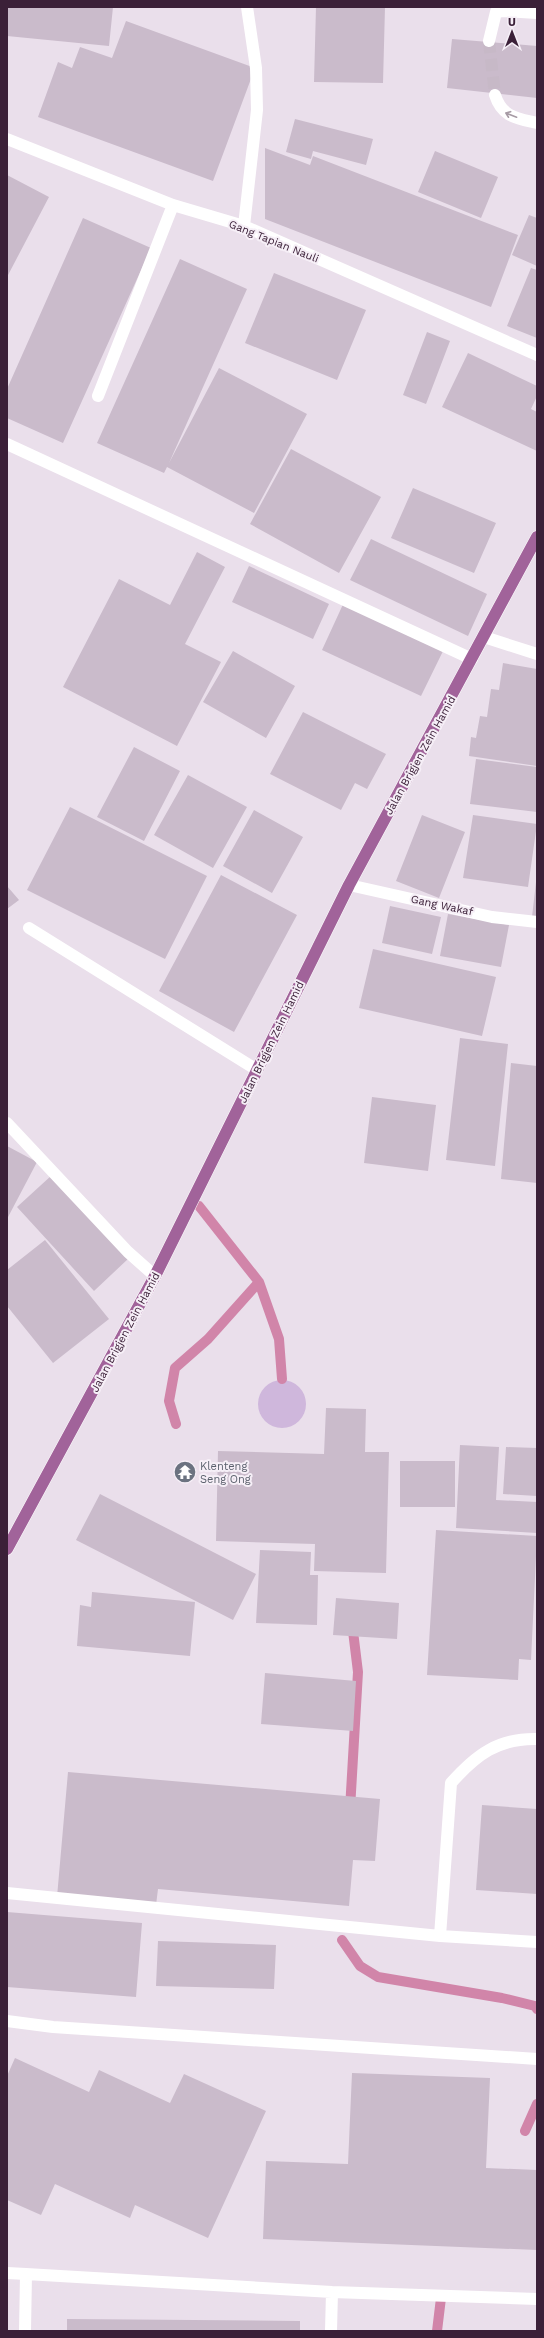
<svg xmlns="http://www.w3.org/2000/svg" width="544" height="2338" viewBox="0 0 544 2338" font-family="'Work Sans',sans-serif">
  <style>
    .green { fill: #cfb7dc }
    .lines { fill: none; stroke-linecap: round; stroke-linejoin: round }
    .stream { stroke: #d185a9; stroke-width: 10 }
    .building { fill: #cabbcb }
    .minor-tunnel { stroke: #c7b9c7; stroke-width: 12; stroke-dasharray: 12 6; stroke-linecap: butt }
    .major-casing { stroke: #fff; stroke-width: 13 }
    .minor { stroke: #fff; stroke-width: 12 }
    .major { stroke: #a1639a; stroke-width: 12 }
    .oneway { stroke: #a79ba5 }
    .labels { text-anchor: middle; stroke-width: 4; stroke-linejoin: round; paint-order: stroke }
    .street-label { font-size: 11px; fill: #3b2038; stroke: #f6eff7 }
    .worship-label { font-size: 11px; fill: #5b616d; stroke: #f6eff7; text-anchor: start }
  </style>
  <rect width="100%" height="100%" fill="#eadfeb"/>
  <path class="green" d="M258 1404a24 24 0 1 1 48 0a24 24 0 1 1-48 0Z"/>
  <g class="lines">
    <path class="stream" d="M199,1206L259,1282L279,1339L282,1379
      M176,1424L169,1401L175,1368L208,1339L259,1282
      M350,1809L358,1672L352,1623
      M342,1940L360,1966L378,1977L502,1998L535,2006L537,2009
      M525,2131L537,2104
      M437,2331L441,2298"/>
  </g>
  <path class="building" d="M7,7H113L109,46L7,36Z
    M316,7H385L383,83L314,82Z
    M126,21L255,68L213,181L38,117L58,62L72,68L80,47L112,58Z
    M452,39L537,46V98L447,88Z
    M295,119L373,139L366,165L313,151L311,159L286,152Z
    M265,148L310,165L313,156L518,235L491,307L265,219Z
    M435,151L498,177L481,218L418,192Z
    M7,175L49,197L7,277Z
    M529,215L537,218V266L512,255Z
    M83,218L151,248L63,443L7,418V389Z
    M180,259L247,289L169,463L219,368L307,414L254,513L167,467L164,473L97,443Z
    M531,268L537,270V338L507,326Z
    M274,273L366,310L337,380L245,343Z
    M427,332L450,341L426,404L403,395Z
    M468,353L537,386V396L531,409L537,412V451L442,407Z
    M291,449L381,497L339,573L250,524Z
    M413,488L496,523L474,573L391,538Z
    M371,539L487,594L468,636L350,580Z
    M197,552L225,567L185,644L221,662L177,746L63,687L119,579L170,605Z
    M249,566L329,604L313,639L232,602Z
    M345,600L445,647L421,696L322,650Z
    M233,651L295,686L266,738L203,702Z
    M503,663L537,669V766L469,756L471,737L476,738L480,716L487,717L491,689L499,690Z
    M303,712L386,754L367,789L355,783L341,810L270,774Z
    M134,747L180,771L144,841L97,817Z
    M476,759L537,767V812L470,804Z
    M188,775L247,807L213,868L154,835Z
    M70,807L207,876L165,959L27,890Z
    M254,810L303,837L272,893L223,866Z
    M422,815L465,832L439,898L396,881Z
    M473,815L537,824L528,887L463,878Z
    M221,875L297,915L234,1032L159,991Z
    M536,882H537V918L532,917Z
    M7,886L19,900L7,909Z
    M390,906L441,917L432,954L382,943Z
    M448,914L509,925L501,967L440,956Z
    M373,949L496,977L482,1036L359,1008Z
    M460,1038L508,1044L495,1166L446,1160Z
    M511,1063L537,1066V1183L501,1179Z
    M372,1097L436,1105L428,1171L364,1163Z
    M7,1146L37,1162L7,1219Z
    M52,1175L129,1258L94,1291L17,1207Z
    M45,1240L109,1319L53,1363L7,1306V1270Z
    M326,1408L366,1409L365,1452H389L386,1573L314,1571L315,1544L216,1541L218,1451L324,1454Z
    M460,1445L499,1447L496,1500L537,1502V1533L456,1528Z
    M506,1447L537,1448V1496L503,1494Z
    M400,1461H455V1507H400Z
    M100,1494L256,1574L233,1620L76,1540Z
    M436,1530L537,1536L531,1660L519,1659L518,1680L427,1675Z
    M260,1550L311,1552L310,1575H318L317,1625L256,1623Z
    M92,1592L195,1602L190,1656L77,1646L80,1605L91,1607Z
    M336,1598L399,1603L397,1639L333,1635Z
    M265,1673L356,1681L353,1731L261,1724Z
    M68,1772L380,1799L375,1861L353,1860L349,1906L158,1889L156,1905L57,1897Z
    M482,1805L537,1809V1894L476,1890Z
    M7,1912L142,1923L136,1997L7,1987Z
    M158,1941L276,1945L274,1989L156,1986Z
    M15,2058L89,2092L99,2070L170,2103L184,2074L266,2111L208,2238L135,2205L130,2218L55,2184L41,2215L7,2200V2076Z
    M352,2073L490,2078L486,2168L537,2170V2250L263,2239L266,2161L348,2164Z
    M67,2319L300,2321V2331H67Z"/>
  <g class="lines">
    <path class="minor-tunnel" d="M489,41L495,95"/>
    <g class="major-casing">
      <path id="major" d="M7,1549L155,1276L349,885L537,537"/>
    </g>
    <path class="minor" d="M489,41L496,12L503,11L537,13
      M495,95C502,117 516,118 537,123
      M7,139L173,205L244,226L537,355
      M244,226L257,110L256,68L247,7
      M98,396L173,205
      M7,444L472,659
      M484,637L537,654
      M349,885L492,917L537,922
      M29,928L257,1070
      M7,1123L128,1252L155,1276
      M7,1893L440,1936L537,1942
      M440,1936L451,1783C476,1755 498,1738 537,1739
      M7,2021L53,2027L537,2059
      M7,2273L26,2274L25,2331
      M26,2274L332,2292L537,2299
      M331,2331L332,2292"/>
    <use href="#major" class="major"/>
  </g>
  <defs><path id="oneway-shaft" d="M-6 0H5M1.5-3L5.5 0L1.5 3" fill="none" stroke-width="1.6" stroke-linecap="round" stroke-linejoin="round"/></defs>
  <use class="oneway" href="#oneway-shaft" transform="translate(511 115) rotate(-159)"/>
  <defs>
    <g id="temple-disc" transform="scale(1.15)"><circle r="9.5" fill="#6b7280" stroke="#f6eff7"/><path d="M0-6L5-2H3V0L6.5 2.5H4V6H1.5V3h-3V6H-4V2.5H-6.5L-3 0V-2H-5Z" fill="#fff"/></g>
  </defs>
  <g fill-rule="evenodd">
    <use href="#temple-disc" x="185" y="1472"/>
  </g>
  <g class="labels">
    <g class="street-label">
      <text transform="translate(274 241) rotate(22)" y="4">Gang Tapian Nauli</text>
      <text transform="translate(420 755) rotate(-61)" y="4">Jalan Brigjen Zein Hamid</text>
      <text transform="translate(442 905) rotate(12)" y="4">Gang Wakaf</text>
      <text transform="translate(271 1042) rotate(-64)" y="4">Jalan Brigjen Zein Hamid</text>
      <text transform="translate(125 1332) rotate(-62)" y="4">Jalan Brigjen Zein Hamid</text>
    </g>
    <g class="worship-label">
      <text x="200" y="1470">Klenteng<tspan x="200" dy="13">Seng Ong</tspan></text>
    </g>
  </g>
  <rect width="544" height="2338" fill="none" stroke="#3b2038" stroke-width="16"/>
  <g transform="translate(512 32)" stroke="#f6eff7" stroke-width="3" paint-order="stroke">
  <path d="M0-3L7 15L0 10L-7 15Z" fill="#3b2038"/>
  <text y="-6" font-size="11" font-weight="bold" text-anchor="middle" fill="#3b2038">U</text>
  </g>
</svg>
